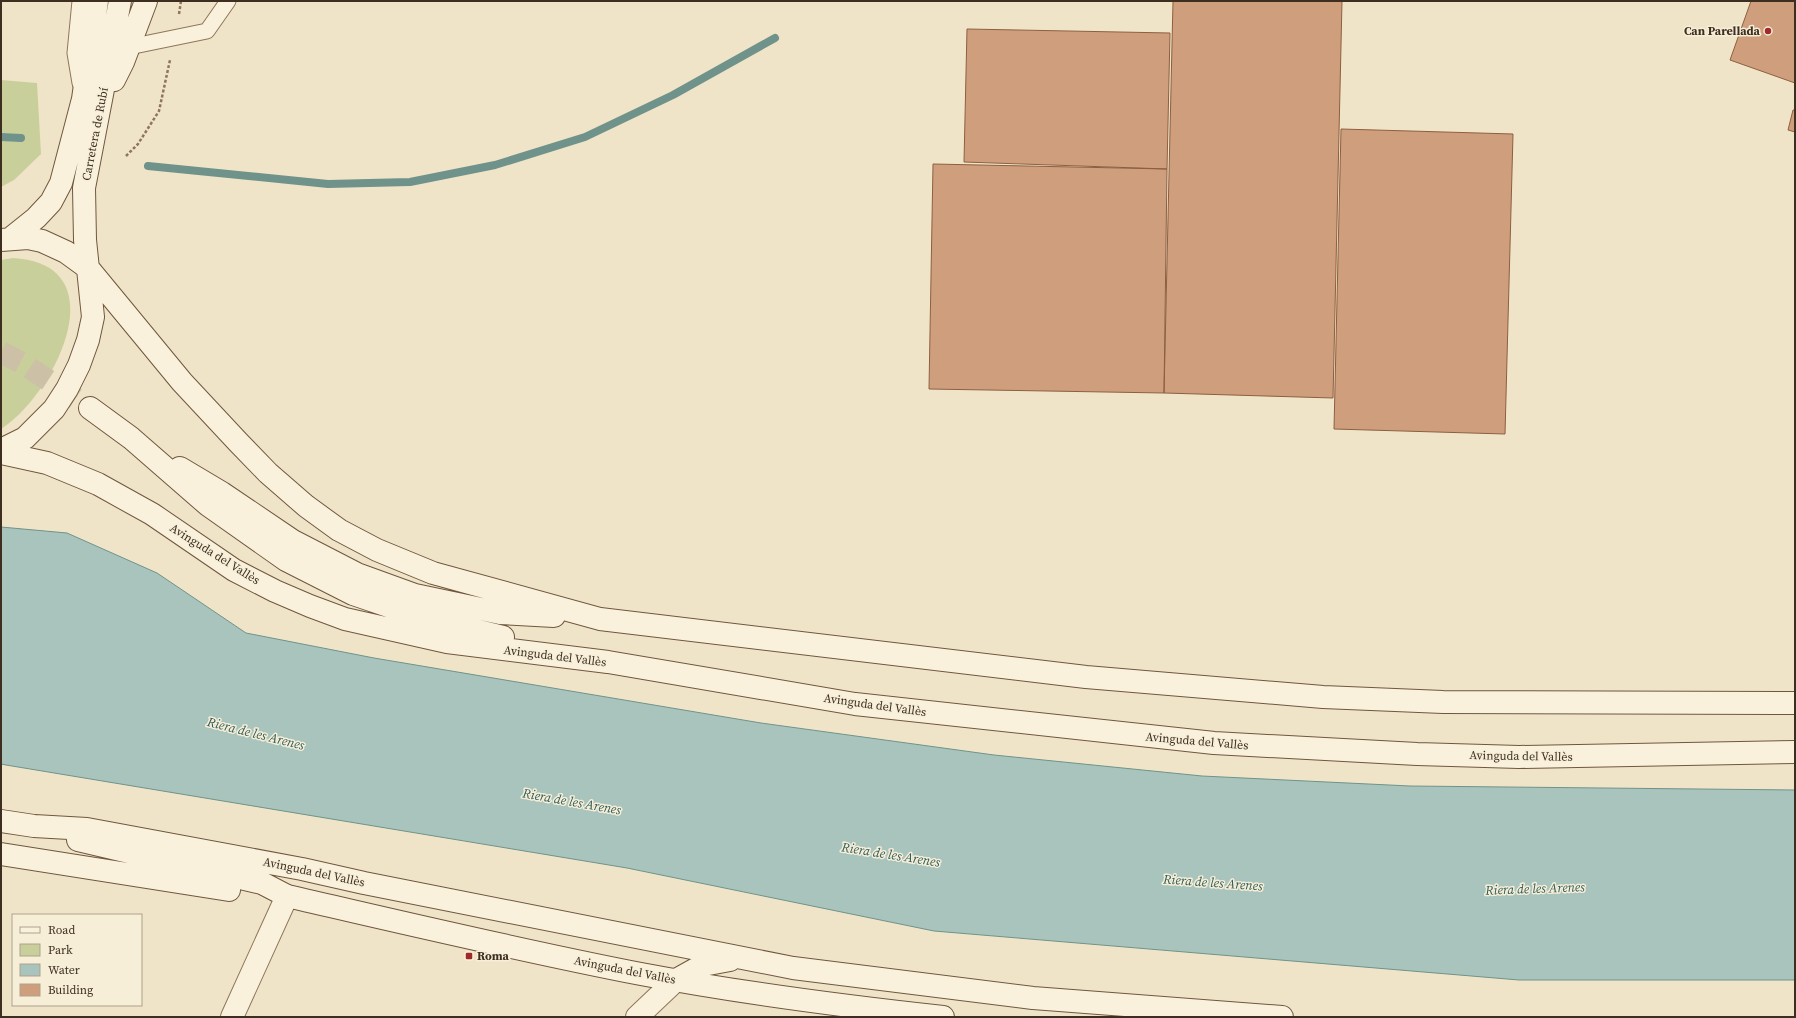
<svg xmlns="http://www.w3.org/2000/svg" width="1796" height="1018" viewBox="0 0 1796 1018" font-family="'Source Serif 4',serif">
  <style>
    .green { fill: #c9cf9b }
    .water { fill: #a9c4bc; stroke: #6f938a }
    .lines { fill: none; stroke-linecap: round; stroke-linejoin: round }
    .stream { stroke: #6f938a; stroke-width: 8 }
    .building { fill: #cf9f7d; stroke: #8d5f41 }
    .secondary-tunnel { stroke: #ccc0a6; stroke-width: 22; stroke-dasharray: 22 11; stroke-linecap: butt }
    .service-casing { stroke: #8d765c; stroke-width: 17 }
    .minor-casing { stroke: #8d765c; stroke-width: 24 }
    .secondary-casing { stroke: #6f573f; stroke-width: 24 }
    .path { stroke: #8d765c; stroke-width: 2.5; stroke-dasharray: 3 2; stroke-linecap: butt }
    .service { stroke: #faf1dc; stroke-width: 15 }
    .minor { stroke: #faf1dc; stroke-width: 22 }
    .secondary { stroke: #faf1dc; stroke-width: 22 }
    .poi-dot { fill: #9e2a2b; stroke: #f7eed8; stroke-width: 1.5 }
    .labels { text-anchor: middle; stroke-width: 3; stroke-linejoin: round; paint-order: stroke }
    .poi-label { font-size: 12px; font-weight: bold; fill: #3d2e20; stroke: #f7eed8; text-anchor: end }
    .street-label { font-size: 12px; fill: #3d2e20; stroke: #f7eed8 }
    .water-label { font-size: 13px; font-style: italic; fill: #2f5d5a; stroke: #f7eed8 }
  </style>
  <rect width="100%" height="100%" fill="#f0e4c8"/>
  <path class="green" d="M1,80L37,83L41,154L14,180L1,187Z
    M13,258C120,264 54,396 1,429V260Z"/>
  <path class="water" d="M1,527L67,533L157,573L246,633L374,658L761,723L994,755L1202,776L1410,786L1795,790V980H1519L934,931L627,868L6,765L1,764Z"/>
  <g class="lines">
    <path class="stream" d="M1,137L21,138
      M148,166L328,184L410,182L495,165L585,137L673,95L775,38"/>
  </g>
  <path class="building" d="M1173,1H1342L1333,398L1164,393Z
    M1751,1H1795V83L1730,60Z
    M967,29L1170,33L1167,169L964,162Z
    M1793,110H1795V132L1788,130Z
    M1341,129L1513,134L1505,434L1334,429Z
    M933,164L1167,169L1164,393L929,389Z"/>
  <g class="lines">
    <path class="secondary-tunnel" d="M1,352L22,363L90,408"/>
    <g class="service-casing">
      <path id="service" d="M129,47L207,31L228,1
        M80,83L75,53L80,1"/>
    </g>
    <g class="minor-casing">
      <path id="minor" d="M232,1017L287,896
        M637,1017L676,980"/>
    </g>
    <g class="secondary-casing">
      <path id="secondary" d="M114,80L123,62L146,1
        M11,238L36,218L51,202L61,183L83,99L97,1
        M1,240L28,238L42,241L66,252L88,268L182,382L238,442L268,473L306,506L339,530L377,550L433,573L600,619L1086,677L1323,697L1443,702L1795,703
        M90,408L131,438L208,505L286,560L353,594L421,617L503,637
        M1,450L25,438L54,409L67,389L79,365L88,340L93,317L85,240L84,188L120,1
        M1,453L47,463L98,484L152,514L234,570L275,591L310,606L345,619L447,642L608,662L855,704L1214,743L1417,754L1519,757L1795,752
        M180,468L222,493L293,541L357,574L415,595L500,613L554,616
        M1,821L34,826L87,829L302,869L364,883L793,968L1033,998L1282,1017
        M78,840L262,883L287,896C405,923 522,951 641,974C741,993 842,1006 943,1017
        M1,854L229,890
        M676,980L703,965L730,960"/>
    </g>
    <path class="path" d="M179,14L181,1
      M126,156L138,144L159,111L170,60"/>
    <use href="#service" class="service"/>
    <use href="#minor" class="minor"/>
    <use href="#secondary" class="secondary"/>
  </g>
  <g class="poi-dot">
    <circle cx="1768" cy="31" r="4"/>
    <rect x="465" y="952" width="8" height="8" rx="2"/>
  </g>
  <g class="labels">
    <g class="poi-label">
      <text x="1760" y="35">Can Parellada</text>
      <text x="477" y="960" text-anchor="start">Roma</text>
    </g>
    <g class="street-label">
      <text transform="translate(95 134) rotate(-79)" y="4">Carretera de Rubí</text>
      <text transform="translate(215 554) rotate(32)" y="4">Avinguda del Vallès</text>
      <text transform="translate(555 656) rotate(7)" y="4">Avinguda del Vallès</text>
      <text transform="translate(875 705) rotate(8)" y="4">Avinguda del Vallès</text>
      <text transform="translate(1197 741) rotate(5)" y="4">Avinguda del Vallès</text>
      <text transform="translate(1521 756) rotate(1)" y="4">Avinguda del Vallès</text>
      <text transform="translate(314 872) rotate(12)" y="4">Avinguda del Vallès</text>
      <text transform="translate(625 970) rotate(11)" y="4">Avinguda del Vallès</text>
    </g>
    <g class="water-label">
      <text transform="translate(256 733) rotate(14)" y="5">Riera de les Arenes</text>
      <text transform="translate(572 801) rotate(10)" y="5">Riera de les Arenes</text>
      <text transform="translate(891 854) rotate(9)" y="5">Riera de les Arenes</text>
      <text transform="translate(1213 882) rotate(4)" y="5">Riera de les Arenes</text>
      <text transform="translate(1535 888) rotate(-2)" y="5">Riera de les Arenes</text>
    </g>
  </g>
  <rect width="1796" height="1018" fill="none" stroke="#3d2e20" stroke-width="4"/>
  <rect x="12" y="914" width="130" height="92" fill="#f7eed8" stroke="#ada18e"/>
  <rect x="20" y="927" width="20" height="6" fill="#faf1dc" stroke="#ada18e"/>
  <text x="48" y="934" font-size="12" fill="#3d2e20">Road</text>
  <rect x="20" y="944" width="20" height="12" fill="#c9cf9b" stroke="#ada18e"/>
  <text x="48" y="954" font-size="12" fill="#3d2e20">Park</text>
  <rect x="20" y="964" width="20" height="12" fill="#a9c4bc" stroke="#ada18e"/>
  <text x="48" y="974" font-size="12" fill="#3d2e20">Water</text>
  <rect x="20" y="984" width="20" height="12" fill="#cf9f7d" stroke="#ada18e"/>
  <text x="48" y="994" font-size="12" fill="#3d2e20">Building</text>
</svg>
